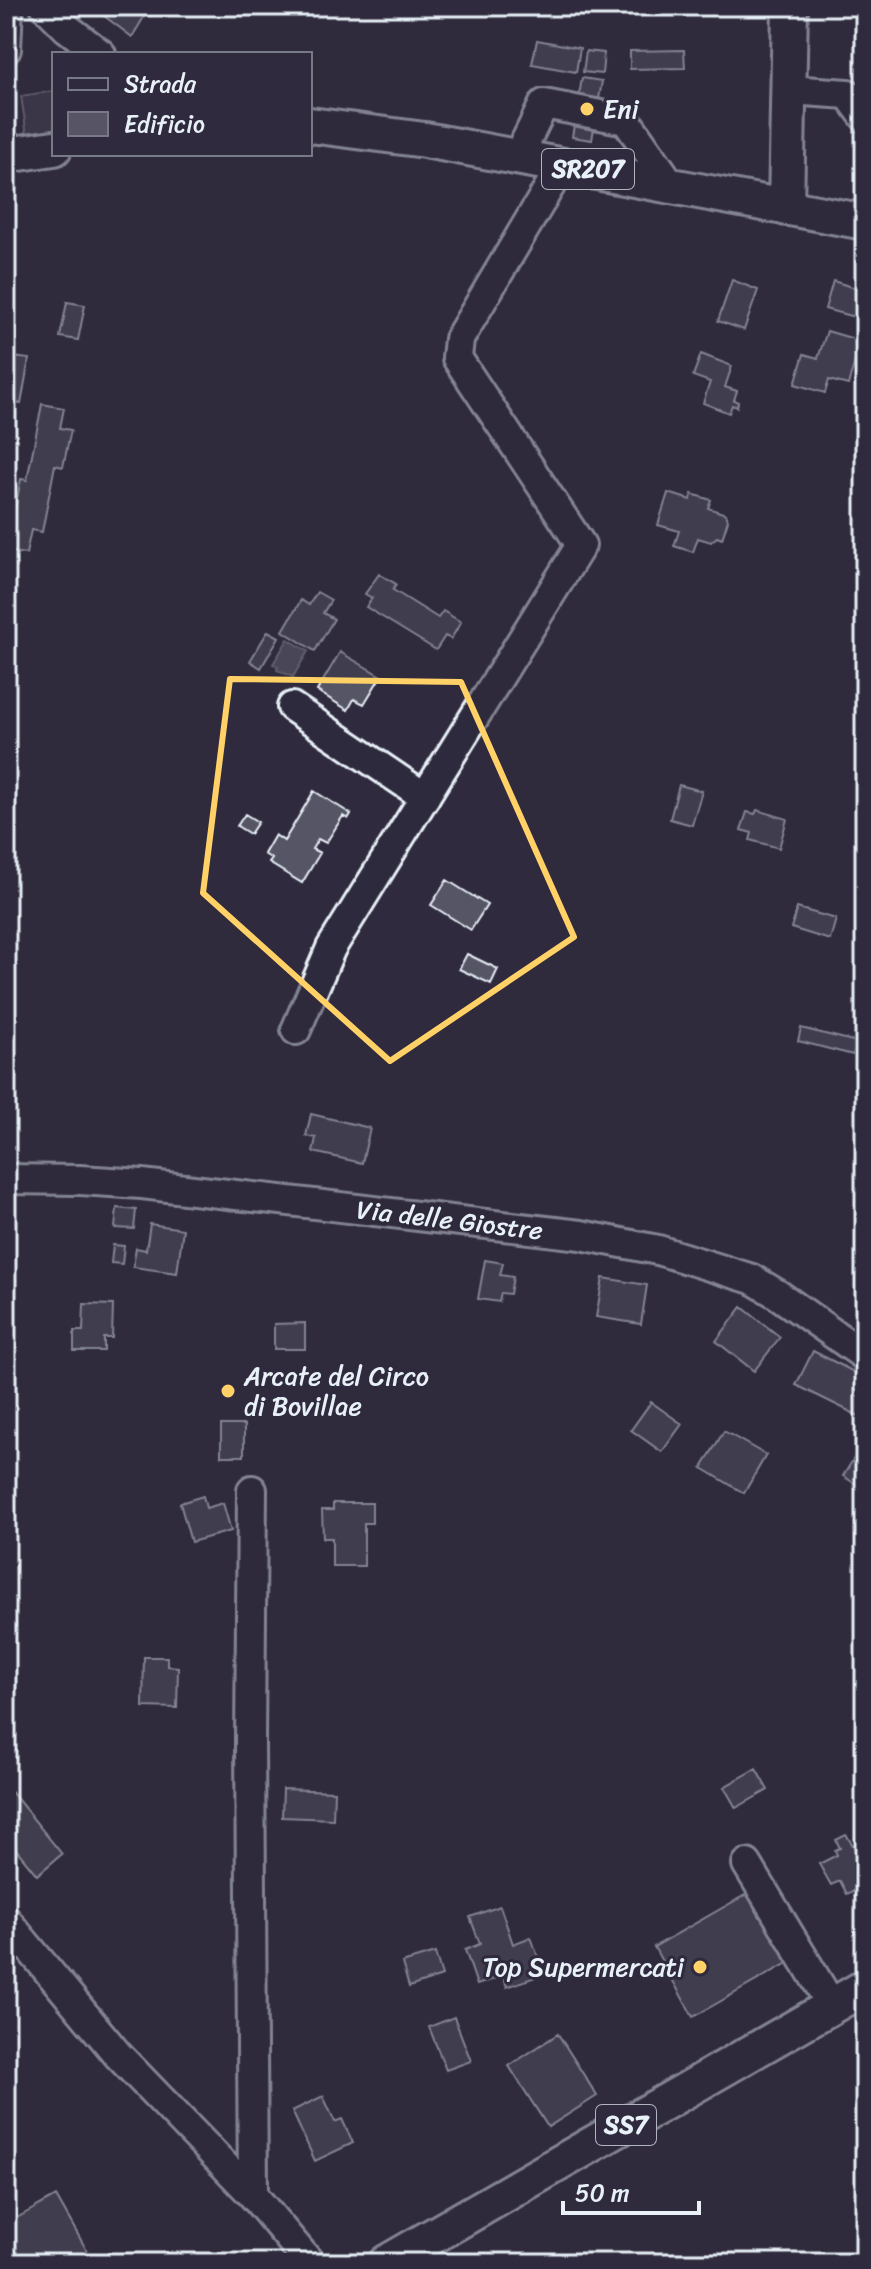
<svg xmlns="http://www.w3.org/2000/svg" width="871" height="2269" viewBox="0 0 871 2269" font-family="Sriracha,sans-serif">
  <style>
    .green { fill: #464455; stroke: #979aa6; stroke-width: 2 }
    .water { fill: #696978; stroke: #9c9fab; stroke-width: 2 }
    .building { fill: #575565; stroke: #e8f1f8; stroke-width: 2 }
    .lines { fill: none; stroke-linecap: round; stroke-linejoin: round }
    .minor-casing { stroke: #e8f1f8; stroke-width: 34 }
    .major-casing { stroke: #e8f1f8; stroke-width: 40 }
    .minor { stroke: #2f2a3d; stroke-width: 28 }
    .major { stroke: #2f2a3d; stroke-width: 34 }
    .marked { fill: none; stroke: #ffd166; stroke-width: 6; stroke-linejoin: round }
    .poi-dot { fill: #ffd166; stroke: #2f2a3d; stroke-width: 3 }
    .labels { text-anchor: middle; stroke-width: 6; stroke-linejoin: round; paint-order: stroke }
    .shield { fill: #2f2a3d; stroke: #b0b5c0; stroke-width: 2 }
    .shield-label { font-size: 24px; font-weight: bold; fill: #e8f1f8 }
    .poi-label { font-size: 26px; fill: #e8f1f8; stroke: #2f2a3d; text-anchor: start }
    .street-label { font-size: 26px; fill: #e8f1f8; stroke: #2f2a3d }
  </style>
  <rect width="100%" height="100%" fill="#2f2a3d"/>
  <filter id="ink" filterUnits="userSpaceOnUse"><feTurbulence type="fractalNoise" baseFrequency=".0125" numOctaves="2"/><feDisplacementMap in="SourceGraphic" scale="16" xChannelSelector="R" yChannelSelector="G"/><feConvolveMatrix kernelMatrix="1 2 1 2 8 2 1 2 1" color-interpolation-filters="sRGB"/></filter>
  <g filter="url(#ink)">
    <path class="green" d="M54,91V131L27,135L21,96Z"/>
    <path class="water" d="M288,639L308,651L293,677L277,670L278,667L273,664Z"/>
    <path class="building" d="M91,6H138L147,12L132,37Z
      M537,40L580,48L576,72L532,64Z
      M684,50L685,68L630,69V51Z
      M586,51L604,53L602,74L583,72Z
      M582,78L602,81L592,140L572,137Z
      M732,280L758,290L744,330L718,321Z
      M833,281L865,291L858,318L825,309Z
      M67,302L85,305L78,340L60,337Z
      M827,331L861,341L848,385L829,380L825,393L795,384L804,354L818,358Z
      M701,354L732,366L725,387L737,391L734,400L738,402L737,407L732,405L729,413L703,403L710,382L693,376Z
      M6,356L29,359L21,404L11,402L8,415H6Z
      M42,404L64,408L60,428L71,430L63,467L55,465L42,532L31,530L26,554L6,551V518L13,519L21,479L27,480Z
      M668,493L691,500L692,494L711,500L708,508L726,514L728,520L722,539L717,537L711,542L698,538L693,552L674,546L679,531L658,525Z
      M379,574L396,584L393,590L438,618L443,611L461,622L451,639L445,636L436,650L366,607L372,598L365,594Z
      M317,592L331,600L323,613L334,619L315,651L283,631L301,600L309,605Z
      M268,631L279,637L261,668L250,661Z
      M340,652L381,676L364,704L354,699L348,710L317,691Z
      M679,785L702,791L692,825L670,819Z
      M314,791L351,814L348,819L343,816L326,843L318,839L312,849L320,853L302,883L269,863L272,859L264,854L275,835L284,841Z
      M757,810L787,819L779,848L750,840L752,833L741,830L747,812L755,814Z
      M245,814L258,822L250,834L237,826Z
      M447,880L487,905L471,930L431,905Z
      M797,908L836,919L830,940L791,928Z
      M467,954L498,969L491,984L459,969Z
      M801,1028L857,1042L853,1055L798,1041Z
      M311,1114L370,1128L362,1163L313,1152L316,1138L306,1136Z
      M117,1208L136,1210L134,1229L115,1228Z
      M150,1224L183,1229L177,1273L133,1267L136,1248L146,1250Z
      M113,1245L124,1246L122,1264L111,1263Z
      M485,1260L503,1263L500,1275L513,1277L510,1294L501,1293L499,1302L478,1299Z
      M603,1278L647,1285L641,1324L596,1317Z
      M84,1304L113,1305L112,1338H104V1351H74V1331H83Z
      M742,1307L780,1337L754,1371L716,1341Z
      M305,1323V1349H274V1324Z
      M813,1351L864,1377L855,1395L865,1400L859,1416L796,1385Z
      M651,1402L682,1424L662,1452L631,1430Z
      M221,1425H244V1456H221Z
      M724,1431L766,1455L744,1493L702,1468Z
      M864,1442L865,1443V1490L843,1476Z
      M203,1496L206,1508L223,1503L231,1531L191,1542L180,1503Z
      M333,1503H372V1523H364V1566H332V1538H323L322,1510H333Z
      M144,1657H167V1666L178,1667L177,1708L143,1707Z
      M756,1769L768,1790L736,1808L724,1787Z
      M9,1789L62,1854L37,1875L6,1837V1791Z
      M283,1789L334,1791L333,1819L282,1817Z
      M846,1835L859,1854L865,1851V1873L858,1877L863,1886L847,1894L840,1881L831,1885L819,1864L837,1855L835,1850L840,1848L836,1840Z
      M752,1891L791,1961L693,2017L654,1947Z
      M500,1906L513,1944L531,1937L544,1974L507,1987L503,1976L477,1985L465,1950L480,1944L470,1917Z
      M435,1953L442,1976L409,1987L402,1963Z
      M454,2017L471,2061L446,2070L429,2027Z
      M558,2034L597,2096L548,2127L509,2066Z
      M323,2096L335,2122L342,2119L353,2143L315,2161L292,2111Z
      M56,2196L94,2263H6V2224Z"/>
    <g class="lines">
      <g class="minor-casing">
        <g id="minor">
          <path d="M45,6L67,28L101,54"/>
          <path d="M6,49L8,6"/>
          <path d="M789,90L848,94L865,117"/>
          <path d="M518,157L544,104L626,120L672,186"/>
          <path d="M292,707L425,797"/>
          <path d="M296,1030L331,948L581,545L457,358L459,339L563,164"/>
          <path id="s1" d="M6,1179L80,1180L142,1184L581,1235L658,1250L752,1279L777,1294L865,1356"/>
          <path d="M252,1490L250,1743L253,2195"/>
          <path d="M747,1864L832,2006"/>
          <path d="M6,1920L118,2055L253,2195L310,2263"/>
        </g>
      </g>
      <g class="major-casing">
        <path id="major" d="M310,125L425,140L865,222
          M6,155L54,148
          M786,208L790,6
          M386,2263L865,1987"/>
      </g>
      <use href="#minor" class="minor"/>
      <use href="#major" class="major"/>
    </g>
  </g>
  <path d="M0 0H871V2269H0ZM230,679L461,682L574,937L390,1061L203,893Z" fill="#2f2a3d" fill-opacity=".55" fill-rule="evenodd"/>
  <path class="marked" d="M230,679L461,682L574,937L390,1061L203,893Z"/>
  <g class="poi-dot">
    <circle cx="587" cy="109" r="8"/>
    <circle cx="228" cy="1391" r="8"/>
    <circle cx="700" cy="1967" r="8"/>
  </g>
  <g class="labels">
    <g class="shield">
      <rect x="542" y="149" width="92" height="40" rx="6"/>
      <rect x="596" y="2105" width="60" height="40" rx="6"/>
    </g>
    <g class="shield-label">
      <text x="588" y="177">SR207</text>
      <text x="626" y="2133">SS7</text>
    </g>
    <g class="poi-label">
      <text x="603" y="118">Eni</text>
      <text x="244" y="1385">Arcate del Circo<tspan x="244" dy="30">di Bovillae</tspan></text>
      <text x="684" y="1976" text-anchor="end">Top Supermercati</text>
    </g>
    <g class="street-label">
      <text dy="9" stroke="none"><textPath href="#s1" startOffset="446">Via delle Giostre</textPath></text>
    </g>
  </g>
  <rect width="871" height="2269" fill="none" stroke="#2f2a3d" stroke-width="32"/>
  <rect x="16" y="16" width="839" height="2237" fill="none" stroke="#e8f1f8" stroke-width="3" filter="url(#ink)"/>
  <rect x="52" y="52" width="260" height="104" fill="#2f2a3d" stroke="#797a88" stroke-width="2"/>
  <rect x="68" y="78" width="40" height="12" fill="#2f2a3d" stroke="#797a88" stroke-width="2"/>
  <text x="124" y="92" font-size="24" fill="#e8f1f8">Strada</text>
  <rect x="68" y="112" width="40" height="24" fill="#575565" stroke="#797a88" stroke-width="2"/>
  <text x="124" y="132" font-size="24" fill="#e8f1f8">Edificio</text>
  <path d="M563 2201v12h136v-12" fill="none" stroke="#e8f1f8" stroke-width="4"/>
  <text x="575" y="2201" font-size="24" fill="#e8f1f8" stroke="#2f2a3d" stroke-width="6" paint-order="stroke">50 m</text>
</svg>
